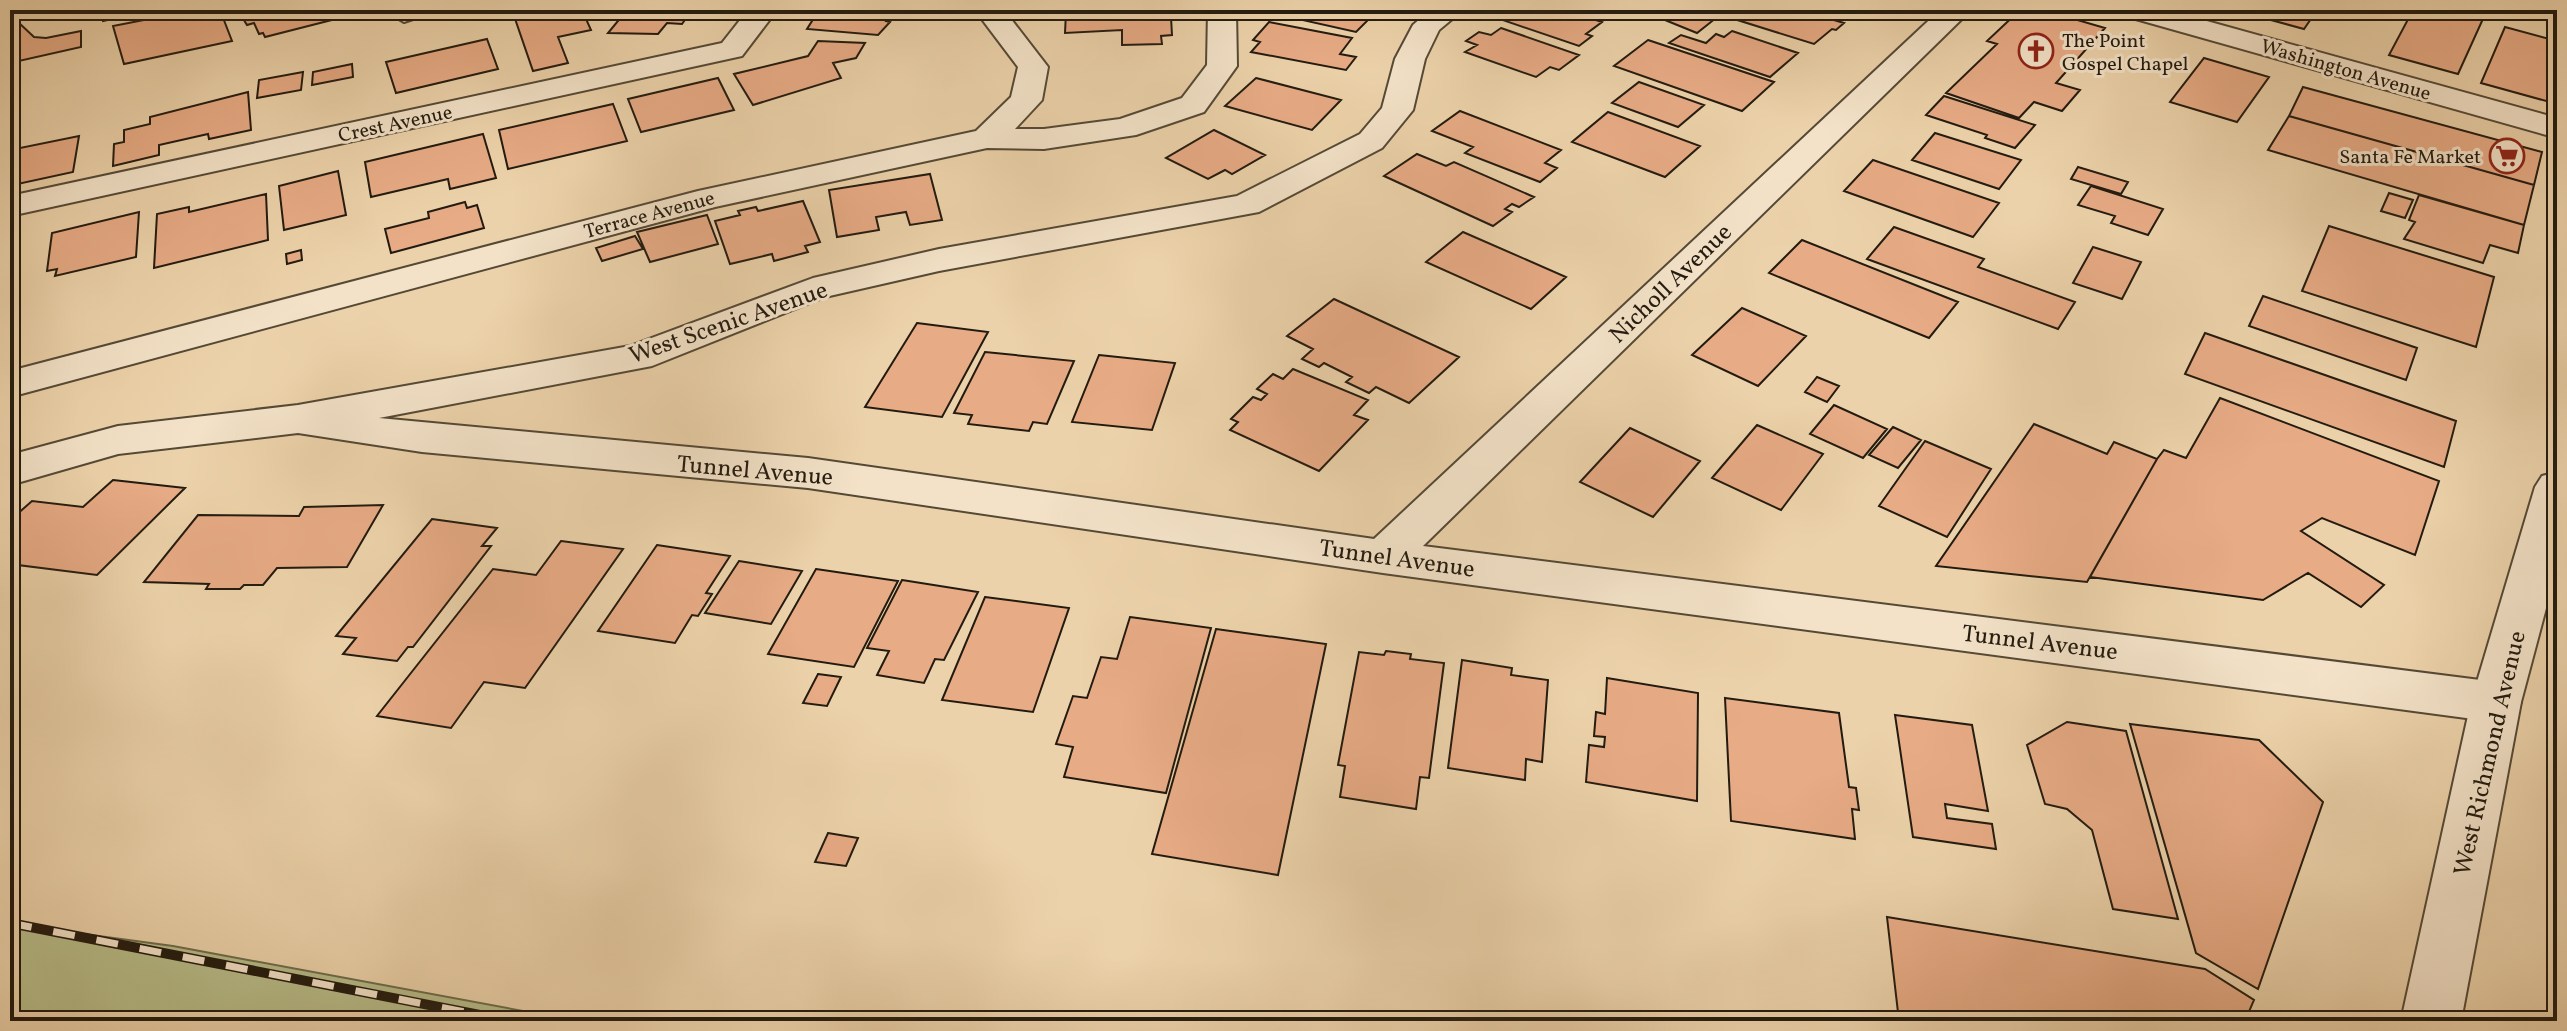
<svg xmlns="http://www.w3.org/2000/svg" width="2567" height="1031" viewBox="0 0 2567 1031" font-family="Vollkorn,serif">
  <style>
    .green { fill: #b7bc89; stroke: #6d6c4c; stroke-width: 2 }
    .building { fill: #e7ab85; stroke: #231b10; stroke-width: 2 }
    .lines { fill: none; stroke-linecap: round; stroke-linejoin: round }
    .service-casing { stroke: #554936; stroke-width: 4 }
    .minor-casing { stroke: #554936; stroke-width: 4 }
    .tertiary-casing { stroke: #554936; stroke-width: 4 }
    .service { fill: #f3e2c8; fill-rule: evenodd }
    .minor { fill: #f3e2c8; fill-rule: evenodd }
    .tertiary { fill: #f3e2c8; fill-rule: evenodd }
    .rail-casing { stroke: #231b10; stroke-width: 10 }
    .rail { stroke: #f3e2c8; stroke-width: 7; stroke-dasharray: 22; stroke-linecap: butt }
    .labels { text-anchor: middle; stroke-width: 6; stroke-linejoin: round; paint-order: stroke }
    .far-poi-label { font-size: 20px; fill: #231b10; stroke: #f3e2c8; text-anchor: start }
    .far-street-label { font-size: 20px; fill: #231b10; stroke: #f3e2c8 }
    .street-label { font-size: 24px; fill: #231b10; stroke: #f3e2c8 }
  </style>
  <rect width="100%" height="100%" fill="#ecd2aa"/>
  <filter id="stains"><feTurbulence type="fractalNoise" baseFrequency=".0025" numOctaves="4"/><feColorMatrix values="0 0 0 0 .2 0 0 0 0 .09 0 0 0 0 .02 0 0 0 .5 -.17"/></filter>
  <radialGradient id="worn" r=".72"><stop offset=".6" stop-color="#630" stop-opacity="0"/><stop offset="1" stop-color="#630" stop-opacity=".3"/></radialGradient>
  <path class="green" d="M10,924L173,946L577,1021H10Z"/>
  <path class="building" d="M99,10H150L103,21Z
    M195,10H220L232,41L124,64L113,26Z
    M271,10H371L265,37L263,33L259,34L254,23L247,25L242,17Z
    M512,10H582L591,30L558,37L568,63L533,71Z
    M615,10H716L713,14L697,13L693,17H687L682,24L667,23L658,34L608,33L627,10Z
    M819,10H892L886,21L890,22L878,35L807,29Z
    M1159,10L1160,18L1171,17L1172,35L1161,36L1162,44L1122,45V30L1065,33L1066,12Z
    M1281,10H1378L1356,32L1289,17L1293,13Z
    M1500,10H1565L1602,22L1586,34L1592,36L1579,46L1491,16Z
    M1655,10H1689L1716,18L1697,33L1650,14Z
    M1741,10H1800L1844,23L1836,30L1832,29L1814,44L1731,18Z
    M2020,10H2043L2105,28L2056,83L2080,90L2062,111L2034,102L2019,118L1946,93L1997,44L1987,41Z
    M2234,10H2317L2304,29Z
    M2413,10H2487L2458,74L2389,55Z
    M18,22L34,37L46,38L81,31V47L14,62L13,70H10V25Z
    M1269,22L1352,38L1340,54L1356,57L1346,70L1251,52L1260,42L1253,40Z
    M2505,27L2557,41V104L2481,83Z
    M1501,28L1579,55L1559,70L1550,67L1536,77L1465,52L1477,45L1466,41L1479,32L1491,35Z
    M1732,31L1798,53L1770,77L1669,43L1681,35L1706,43L1716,34L1724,37Z
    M487,39L498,69L396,93L386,62Z
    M1648,40L1774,82L1742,111L1614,66Z
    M818,41L865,43L856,58L833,63L841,78L753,105L734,74L808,56Z
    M2204,58L2269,77L2237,122L2170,102Z
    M352,64L353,77L312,85L313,72Z
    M303,72L301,90L257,98L259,80Z
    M718,78L734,110L641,132L628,99Z
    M1256,78L1341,100L1312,130L1225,106Z
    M1639,82L1704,105L1678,127L1612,103Z
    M2303,87L2542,152L2534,185L2289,116Z
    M248,92L251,130L209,139L208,134L159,145V155L113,166L114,144L124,142V130L150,124V117Z
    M1944,96L2035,125L2015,148L1985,138L1987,135L1926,115Z
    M613,104L627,141L508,169L499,130Z
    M1460,111L1561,150L1545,163L1557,168L1540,182L1465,153L1473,147L1432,131Z
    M1608,112L1700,146L1665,177L1572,142Z
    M2289,116L2534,185L2524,225L2268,150Z
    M1214,130L1265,155L1232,174L1225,170L1208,179L1166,158Z
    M1935,133L2021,160L1999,189L1912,160Z
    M483,134L496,178L450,189L448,179L371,197L365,162Z
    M79,136L73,172L13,185L15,173L10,174V150Z
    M1417,154L1446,166L1454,162L1534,197L1519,207L1512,204L1505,209L1512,212L1493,226L1384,176Z
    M1873,160L1999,203L1973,237L1844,191Z
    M2078,167L2128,182L2121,194L2071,179Z
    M338,171L346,215L284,230L279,186Z
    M930,174L942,220L910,225L906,212L876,217L879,230L837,237L829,190Z
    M2091,186L2163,209L2148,235L2111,223L2115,216L2078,205Z
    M2389,193L2413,200L2405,218L2381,211Z
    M266,194L268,240L154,268L157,214L189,207V212Z
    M2419,195L2524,225L2518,253L2490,245L2483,263L2404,239L2415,222L2409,220Z
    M803,201L820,242L805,246L808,252L774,261L772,254L730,264L715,221L740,215L738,211L756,207L758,211Z
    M465,202L467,208L477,205L484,228L391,253L385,229L429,218L428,212Z
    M139,212L136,257L55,276L57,269L47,271L52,233Z
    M707,215L718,244L650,262L637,232Z
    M2329,226L2494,277L2476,347L2302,291Z
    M1894,227L1984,259L1978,267L2075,302L2058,329L1867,259Z
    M1463,232L1566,277L1531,309L1426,262Z
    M635,236L643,249L602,261L596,248Z
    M1802,240L1958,302L1929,338L1769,273Z
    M2093,247L2141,262L2122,299L2073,283Z
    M301,250L302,260L287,264L286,254Z
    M2263,296L2417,348L2406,380L2249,326Z
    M1334,299L1459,357L1409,403L1376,387L1369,393L1346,382L1352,377L1324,363L1319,367L1302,359L1313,349L1287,336Z
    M1742,308L1806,336L1758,386L1692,355Z
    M917,323L988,332L942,417L865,407Z
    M2205,333L2456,421L2444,467L2185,374Z
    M985,352L1074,361L1047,424L1033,422L1029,431L968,424L972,415L954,413Z
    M1099,355L1175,363L1152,430L1072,422Z
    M1293,369L1368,400L1354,415L1368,420L1319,471L1230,430L1238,422L1231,419L1253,397L1261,400L1267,394L1257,389L1273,374L1283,379Z
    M1817,377L1839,386L1827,402L1805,392Z
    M2220,398L2439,481L2415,555L2322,518L2301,531L2384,585L2361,607L2308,573L2263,600L2090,577L2157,459L2164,450L2186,458Z
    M1834,405L1887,429L1863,458L1810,434Z
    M2034,424L2107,454L2114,442L2157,459L2087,582L1936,566Z
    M1757,425L1823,454L1781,510L1712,478Z
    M1893,427L1921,440L1898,468L1869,455Z
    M1630,428L1700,461L1653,517L1580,482Z
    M1925,441L1991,469L1947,537L1879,506Z
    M113,480L185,488L97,575L10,564V516H15L32,501L83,507Z
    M383,505L347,567L277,568L263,585H244L240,589H206L209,584L144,582L198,515L299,516L304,507Z
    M432,519L497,528L482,546H491L413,647H408L397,661L343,654L356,638L336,636Z
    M561,541L623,549L525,688L484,682L451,728L377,716L493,569L536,575Z
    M657,545L730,556L706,593L712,594L698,616L692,615L675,643L598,631Z
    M739,561L802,571L771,624L705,613Z
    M816,569L898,581L854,667L768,654Z
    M902,580L978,592L944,660L935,659L924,683L877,675L889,651L867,648Z
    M985,597L1069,608L1033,712L942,700Z
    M1130,617L1211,628L1166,793L1064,777L1073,747L1056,744L1073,696L1087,698L1101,657L1117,659Z
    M1216,629L1326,644L1278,875L1152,854Z
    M1386,651L1411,654L1410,659L1444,663L1429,778L1420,777L1416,809L1340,797L1345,766L1338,765L1359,652L1384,655Z
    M1462,660L1512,668L1511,675L1548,680L1542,762L1526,759L1525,780L1448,768Z
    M818,674L841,677L827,706L803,703Z
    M1607,678L1698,693L1697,801L1586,782L1589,745L1604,747L1605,737L1594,736L1596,712L1605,714Z
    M1725,698L1839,713L1849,787L1856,788L1859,810L1852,809L1855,839L1731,821Z
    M1895,715L1972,725L1988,811L1945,804L1947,818L1992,824L1996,849L1913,837Z
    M2067,722L2126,731L2178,919L2113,909L2092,830L2067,809L2045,804L2027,745Z
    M2130,724L2259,740L2323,802L2258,989L2196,953Z
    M828,833L858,838L846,866L815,862Z
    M1887,917L2205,969L2254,1000L2245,1021H1899Z"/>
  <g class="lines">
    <g class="service-casing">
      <path id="service" d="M401,10H431L428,14L404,22L394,16Z"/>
    </g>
    <g class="minor-casing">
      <path id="minor" d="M748,10H777L742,56L10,216V196L722,43Z
        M975,10H1004L1048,67L1042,100L1015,129H1044L1120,119L1182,98L1207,65L1208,10H1236L1237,66L1204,112L1136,135L1044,149L987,148L715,207L10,397V371L698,191L976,131L1011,97L1018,67Z
        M1430,10H1463L1439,30L1425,59L1413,110L1382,148L1259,212L939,271L825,297L652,366L379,418L808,458L1374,539L1940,10H1971L1423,546L2496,682L2514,688L2521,702L2514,716L2496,722L1383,573L808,488L422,452L298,433L118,454L10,485V455L118,426L298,405L630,346L813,278L939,249L1237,196L1360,134L1382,108L1395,59L1413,25Z"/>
    </g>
    <g class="tertiary-casing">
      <path id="tertiary" d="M2121,10H2167L2557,118V138L2125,16Z
        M2557,472V567L2521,702L2461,1021H2401L2471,702L2535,487L2542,476Z"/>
    </g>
    <use href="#service" class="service"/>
    <use href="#minor" class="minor"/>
    <use href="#tertiary" class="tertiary"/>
    <g class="rail-casing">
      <path id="rail" d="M10,923L511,1021"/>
    </g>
    <use href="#rail" class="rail"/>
  </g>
  <defs>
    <g id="church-ring" transform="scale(1.8)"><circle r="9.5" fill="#f3e2c8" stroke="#8f2418" stroke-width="1.5"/><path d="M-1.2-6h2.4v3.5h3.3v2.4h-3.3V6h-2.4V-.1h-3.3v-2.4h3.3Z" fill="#8f2418"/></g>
    <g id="supermarket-ring" transform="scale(1.8)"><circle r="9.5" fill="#f3e2c8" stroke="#8f2418" stroke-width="1.5"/><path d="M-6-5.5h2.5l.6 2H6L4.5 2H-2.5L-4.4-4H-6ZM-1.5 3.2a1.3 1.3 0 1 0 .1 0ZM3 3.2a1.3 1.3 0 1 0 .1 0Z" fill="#8f2418"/></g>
  </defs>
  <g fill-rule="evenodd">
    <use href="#church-ring" x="2036" y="51"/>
    <use href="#supermarket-ring" x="2507" y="156"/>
  </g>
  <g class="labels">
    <g class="far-poi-label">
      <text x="2062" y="47">The Point<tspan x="2062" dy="23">Gospel Chapel</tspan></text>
      <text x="2481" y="163" text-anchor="end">Santa Fe Market</text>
    </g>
    <g class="far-street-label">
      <text transform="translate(2346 69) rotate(16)" y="7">Washington Avenue</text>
      <text transform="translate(395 123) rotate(-12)" y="7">Crest Avenue</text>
      <text transform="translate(649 214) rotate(-15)" y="7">Terrace Avenue</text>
    </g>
    <g class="street-label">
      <text transform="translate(1670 283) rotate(-44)" y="8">Nicholl Avenue</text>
      <text transform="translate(728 322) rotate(-19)" y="8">West Scenic Avenue</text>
      <text transform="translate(755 470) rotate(5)" y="8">Tunnel Avenue</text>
      <text transform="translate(1397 558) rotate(8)" y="8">Tunnel Avenue</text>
      <text transform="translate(2040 642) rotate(7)" y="8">Tunnel Avenue</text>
      <text transform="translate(2489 753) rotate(-77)" y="8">West Richmond Avenue</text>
    </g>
  </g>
  <rect width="2567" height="1031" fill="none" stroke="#ecd2aa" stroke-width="40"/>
  <rect x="12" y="12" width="2543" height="1007" fill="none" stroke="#231b10" stroke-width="4"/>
  <rect x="20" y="20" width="2527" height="991" fill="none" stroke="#231b10" stroke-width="2"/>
  <rect width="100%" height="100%" filter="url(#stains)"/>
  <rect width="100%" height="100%" fill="url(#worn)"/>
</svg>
